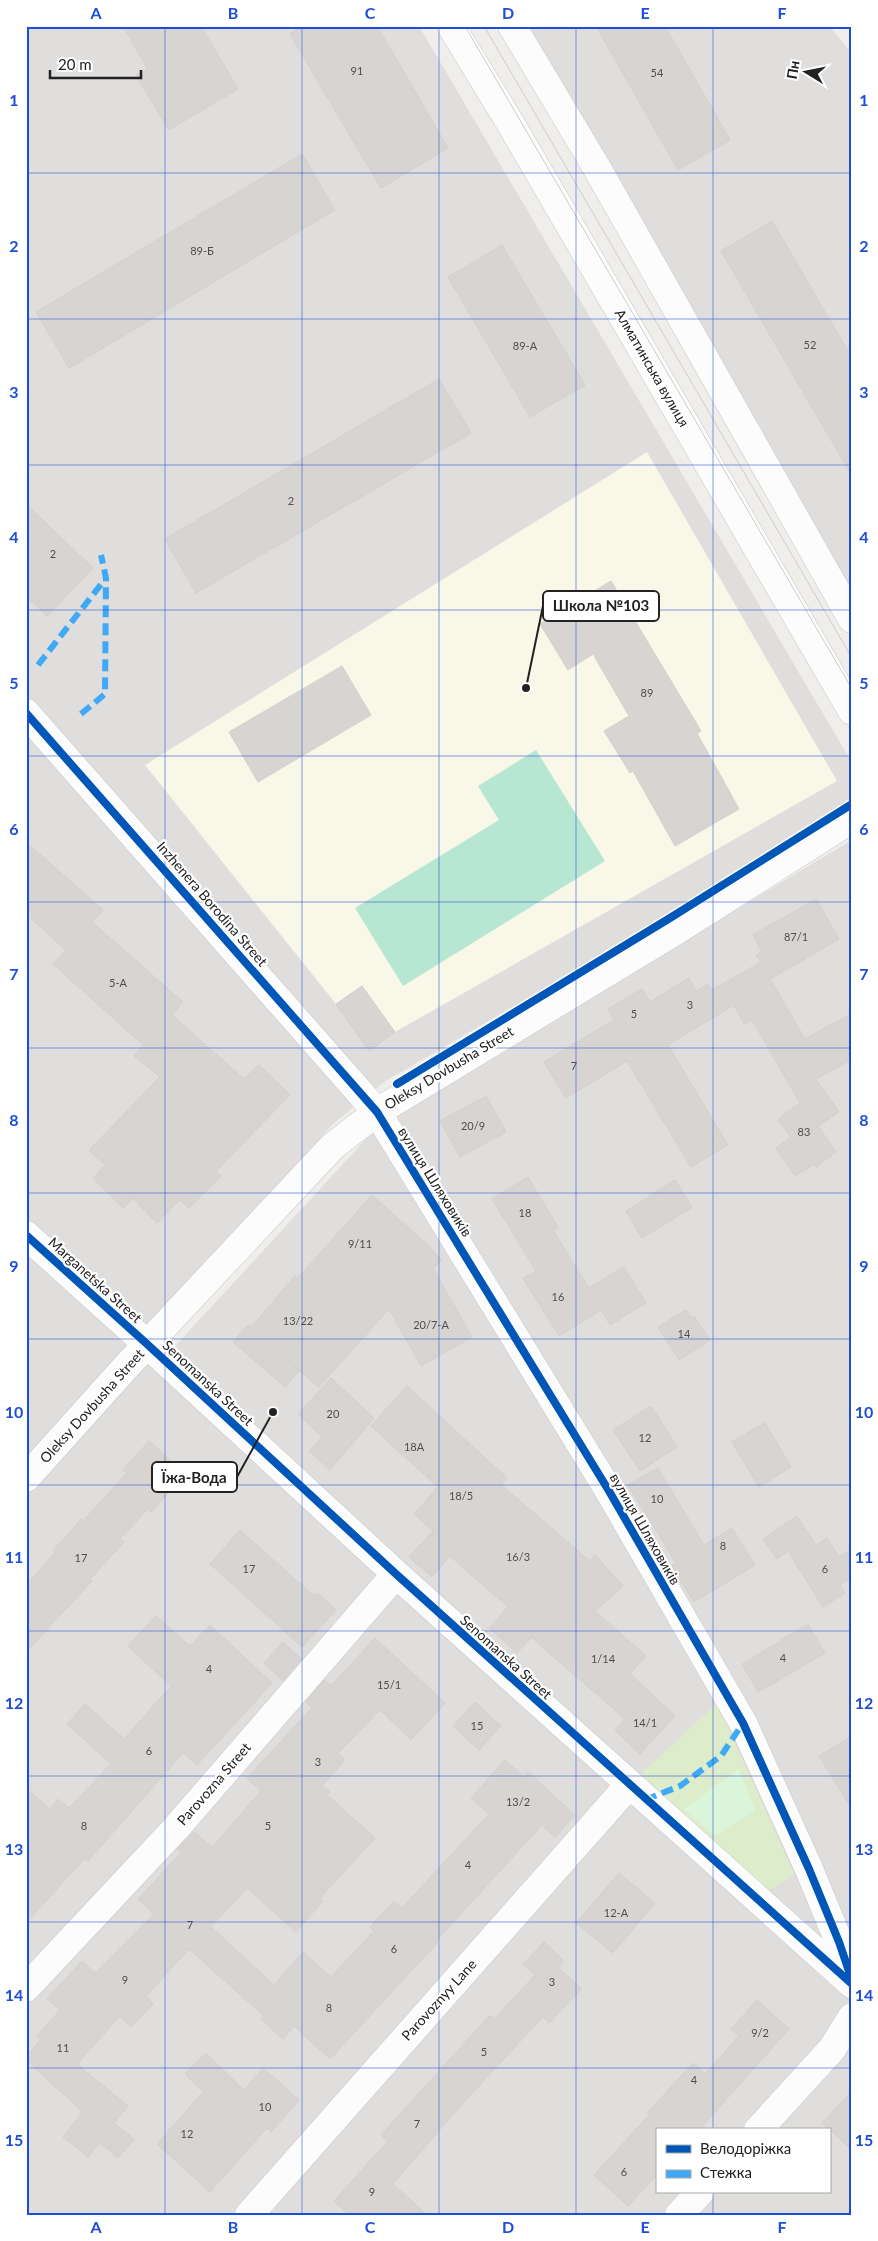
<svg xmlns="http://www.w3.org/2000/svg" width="878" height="2241" viewBox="0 0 878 2241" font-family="Lato,sans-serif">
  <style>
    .residential { fill: #dfdedc; fill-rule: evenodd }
    .education { fill: #f8f7e8 }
    .grass { fill: #ddeccb }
    .park { fill: #daf5da }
    .pitch { fill: #b7e6d2 }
    .building { fill: #d7d4d2; stroke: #d3d0cc }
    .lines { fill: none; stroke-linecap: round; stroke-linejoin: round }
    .minor-casing { stroke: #c9c8c7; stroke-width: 29 }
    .minor { stroke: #fdfcfc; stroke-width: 28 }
    .tram { stroke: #ccc; stroke-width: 1 }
    .quiet { stroke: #3fa9f5; stroke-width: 6; stroke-dasharray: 12 6; stroke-linecap: butt }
    .cycleway-casing { stroke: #fff; stroke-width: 11 }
    .cycleway { stroke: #0057b8; stroke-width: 8 }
    .grid { fill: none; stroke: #1d4ed8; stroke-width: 1; stroke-opacity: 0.55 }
    .labels { text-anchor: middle; stroke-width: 4.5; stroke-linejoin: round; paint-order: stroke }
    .number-label { font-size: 11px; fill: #4f4e4e }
    .street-label { font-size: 14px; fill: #222; stroke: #fff }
    .leader { fill: none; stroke: #222; stroke-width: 2 }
    .callout-dot { fill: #222; stroke: #fff; stroke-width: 2 }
    .callout { fill: #fff; stroke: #222; stroke-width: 2 }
    .callout-label { font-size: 15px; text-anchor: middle; font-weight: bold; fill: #222 }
    .neatline { fill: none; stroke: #1d4ed8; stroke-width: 2 }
    .grid-label { font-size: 16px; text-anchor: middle; font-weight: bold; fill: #1d4ed8 }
  </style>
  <rect width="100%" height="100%" fill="#f0eeeb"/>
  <path class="residential" d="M26,26H419L852,763V809L384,1082L332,1125L146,1328L26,1219Z
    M523,26H829L852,53V595Z
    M852,840V2215H26V1254L154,1369L366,1139L406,1107ZM657,2130H829V2192H657Z"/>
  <path class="education" d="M647,452L837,781L395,1032L362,986L336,1004L145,765Z"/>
  <path class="grass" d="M717,1703L794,1874L765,1893L639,1776Z"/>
  <path class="park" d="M739,1769L755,1810L715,1836L684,1809Z"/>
  <path class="pitch" d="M536,750L605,861L403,986L355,908L499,820L478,786Z"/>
  <path class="building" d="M123,26H201L238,89L169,130L136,75L148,69Z
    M303,26H377L448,148L381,188L290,34Z
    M596,26H665L730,140L678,170Z
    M302,154L335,210L69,368L36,312Z
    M772,221L852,358V476L721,251Z
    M502,245L585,385L530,417L448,277Z
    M439,379L471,433L196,593L165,539Z
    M26,504L93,568L47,616L26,596Z
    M611,581L701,731L697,733L739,809L675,846L633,771L630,773L604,731L629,716L593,654L568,670L540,624Z
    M342,666L371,715L258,782L229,732Z
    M26,842L103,910L92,922L183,1002L172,1015L244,1079L259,1065L290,1095L216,1171L221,1176L189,1208L180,1200L157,1223L133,1199L123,1208L93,1178L105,1165L89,1150L160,1077L134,1056L143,1045L53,964L66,950L26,914Z
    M816,899L839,939L770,979L769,977L805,1039L852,1013V1059L816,1079L839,1112L818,1126L836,1152L816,1167L814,1164L795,1176L776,1148L791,1137L778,1119L800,1103L752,1020L744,1024L734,1005L668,1045L728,1145L691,1167L627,1061L566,1098L544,1062L614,1020L608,1009L642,989L650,1002L689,978L696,991L708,984L712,990L761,962L756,955L762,952L753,935Z
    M362,986L395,1032L369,1051L336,1004Z
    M486,1096L506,1132L460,1157L440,1121Z
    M528,1177L558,1227L553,1230L589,1288L624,1267L646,1303L610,1325L601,1310L559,1336L523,1278L536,1271L492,1199Z
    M675,1180L692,1207L642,1238L626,1211Z
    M372,1195L430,1247L442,1261L433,1268L472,1337L421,1366L389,1309L319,1387L287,1360L299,1371L285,1387L233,1342L248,1325L251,1327L295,1276L298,1278Z
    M686,1310L691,1318L694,1316L710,1340L679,1360L658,1327Z
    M331,1378L374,1418L330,1470L310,1451L322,1437L298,1414Z
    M407,1386L507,1478L501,1485L590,1561L595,1555L623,1586L595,1611L646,1656L630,1674L675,1716L640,1754L615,1730L625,1719L531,1637L517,1653L489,1628L508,1607L450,1556L432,1577L409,1557L433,1531L414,1514L438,1487L371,1426Z
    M651,1406L677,1447L640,1471L613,1430Z
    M765,1423L791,1467L759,1487L732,1442Z
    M149,1441L185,1474L151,1512L148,1509L120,1539L124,1542L90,1579L92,1581L26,1652V1585L55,1553L53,1551L81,1519L83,1521L127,1473L123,1470Z
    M658,1468L704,1545L732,1528L755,1565L694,1602L671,1566L676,1563L628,1485Z
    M797,1516L816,1545L827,1538L839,1557L852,1549V1578L840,1585L845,1593L823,1607L788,1551L777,1559L763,1539Z
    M240,1530L314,1596L317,1593L336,1610L302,1647L210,1564Z
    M156,1616L190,1646L210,1625L272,1683L197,1765L183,1753L88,1861L85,1858L26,1923V1788L50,1809L58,1799L69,1808L111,1764L67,1724L85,1704L124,1739L171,1686L128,1646Z
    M808,1624L825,1653L758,1692L742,1664Z
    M375,1638L445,1703L411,1740L380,1710L338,1753L345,1760L322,1786L330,1792L327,1795L375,1838L320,1898L323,1901L296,1932L247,1888L211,1927L274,1985L303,1952L331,1977L374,1931L370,1927L394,1901L402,1908L489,1814L471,1798L505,1760L524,1777L528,1772L575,1815L555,1837L542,1825L436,1941L438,1942L330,2059L294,2026L283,2039L261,2019L264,2016L189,1949L146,1996L153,2004L131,2027L120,2016L77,2064L128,2106L114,2123L134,2139L118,2158L100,2143L88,2157L63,2137L83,2112L26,2060V2056L41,2039L37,2036L60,2010L47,1999L82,1961L95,1973L154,1914L138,1899L181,1853L177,1849L194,1832L212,1847L261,1791L247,1778L312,1708L306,1702L324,1680L331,1686Z
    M283,1642L301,1659L283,1681L264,1663Z
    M475,1702L501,1726L479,1750L453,1726Z
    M852,1736V1809L819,1756Z
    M619,1873L655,1903L613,1953L576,1923Z
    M544,1942L563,1960L559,1968L582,1989L549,2023L543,2017L462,2104L393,2184L427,2215H350L334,2201L388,2141L381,2135L490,2015L494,2019L535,1975L523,1964Z
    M757,2000L789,2029L699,2130H657V2175L628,2206L594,2175L649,2115L647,2113L693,2063L705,2074L739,2036L731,2029Z
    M206,2053L244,2090L263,2068L299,2100L271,2132L267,2128L210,2192L157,2144L203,2092L185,2074Z
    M852,2091V2150L822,2123Z"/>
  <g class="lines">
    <g class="minor-casing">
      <path id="minor" d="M451,26L512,126L852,711
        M512,26L598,170L852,619
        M26,713L377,1112L609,1491L743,1723L809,1869L839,1942L852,1980
        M26,1235L147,1344L396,1574L852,1984
        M26,1478L124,1369L333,1146L377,1112L677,930L852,819
        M26,1988L176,1828L396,1574
        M758,2130L832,2049L852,2017
        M249,2215L629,1785
        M679,2215L700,2192"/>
    </g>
    <use href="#minor" class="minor"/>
    <path class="tram" d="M465,26L852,689
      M484,26L852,658"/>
    <path class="quiet" d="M38,665L106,578
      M81,714L105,694L106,578L101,555
      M645,1800L680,1786L721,1756L743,1723"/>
    <g class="cycleway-casing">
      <path id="cycleway" d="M26,713L377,1112L609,1491L743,1723L809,1869L839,1942L852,1980
        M397,1084L670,918L852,804
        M26,1235L147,1344L396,1574L852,1984"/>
    </g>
    <use href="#cycleway" class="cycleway"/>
  </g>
  <path class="grid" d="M165,26V2215M302,26V2215M439,26V2215M576,26V2215M713,26V2130M26,173H852M26,319H852M26,465H852M26,610H852M26,756H852M26,902H852M26,1048H852M26,1193H852M26,1339H852M26,1485H852M26,1631H852M26,1776H852M26,1922H852M26,2068H852M713,2192V2215"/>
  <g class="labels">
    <g class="number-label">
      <text x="357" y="75">91</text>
      <text x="657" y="77">54</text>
      <text x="202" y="255">89-Б</text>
      <text x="810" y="349">52</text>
      <text x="525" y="350">89-А</text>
      <text x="291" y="505">2</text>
      <text x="53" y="558">2</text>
      <text x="647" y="697">89</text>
      <text x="796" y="941">87/1</text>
      <text x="118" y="987">5-А</text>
      <text x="690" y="1009">3</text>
      <text x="634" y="1018">5</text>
      <text x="574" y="1070">7</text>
      <text x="473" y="1130">20/9</text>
      <text x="804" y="1136">83</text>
      <text x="525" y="1217">18</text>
      <text x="360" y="1248">9/11</text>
      <text x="558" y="1301">16</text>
      <text x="298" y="1325">13/22</text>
      <text x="431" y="1329">20/7-А</text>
      <text x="684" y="1338">14</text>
      <text x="333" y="1418">20</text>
      <text x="645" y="1442">12</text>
      <text x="414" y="1451">18А</text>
      <text x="461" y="1500">18/5</text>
      <text x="657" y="1503">10</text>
      <text x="723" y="1550">8</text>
      <text x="518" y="1561">16/3</text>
      <text x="81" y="1562">17</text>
      <text x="249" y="1573">17</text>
      <text x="825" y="1573">6</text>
      <text x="783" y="1662">4</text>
      <text x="603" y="1663">1/14</text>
      <text x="209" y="1673">4</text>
      <text x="389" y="1689">15/1</text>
      <text x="645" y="1727">14/1</text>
      <text x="477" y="1730">15</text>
      <text x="149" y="1755">6</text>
      <text x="318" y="1766">3</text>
      <text x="518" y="1806">13/2</text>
      <text x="84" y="1830">8</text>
      <text x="268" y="1830">5</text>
      <text x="468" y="1869">4</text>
      <text x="616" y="1917">12-А</text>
      <text x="190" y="1929">7</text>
      <text x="394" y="1953">6</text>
      <text x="125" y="1984">9</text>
      <text x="552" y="1986">3</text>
      <text x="329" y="2012">8</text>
      <text x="760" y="2037">9/2</text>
      <text x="63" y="2052">11</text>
      <text x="484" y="2056">5</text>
      <text x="694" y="2084">4</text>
      <text x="265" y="2111">10</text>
      <text x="417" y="2128">7</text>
      <text x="187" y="2138">12</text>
      <text x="624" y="2176">6</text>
      <text x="372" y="2196">9</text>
    </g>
    <g class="street-label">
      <text transform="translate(652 368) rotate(60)" y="5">Алматинська вулиця</text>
      <text transform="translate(212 904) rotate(49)" y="5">Inzhenera Borodina Street</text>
      <text transform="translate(449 1068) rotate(-31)" y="5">Oleksy Dovbusha Street</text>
      <text transform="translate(435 1182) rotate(58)" y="5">вулиця Шляховиків</text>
      <text transform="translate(95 1280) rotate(42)" y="5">Marganetska Street</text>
      <text transform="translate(208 1383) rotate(43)" y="5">Senomanska Street</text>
      <text transform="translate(92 1406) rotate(-48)" y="5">Oleksy Dovbusha Street</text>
      <text transform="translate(645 1529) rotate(60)" y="5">вулиця Шляховиків</text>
      <text transform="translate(506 1657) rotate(42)" y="5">Senomanska Street</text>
      <text transform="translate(214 1784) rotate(-49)" y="5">Parovozna Street</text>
      <text transform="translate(439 2000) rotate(-48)" y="5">Parovoznyy Lane</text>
    </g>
  </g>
  <path class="leader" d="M526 688L543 606M273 1412L237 1477"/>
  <g class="callout-dot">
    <circle cx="526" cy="688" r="5"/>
    <circle cx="273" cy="1412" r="5"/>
  </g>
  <g class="callout">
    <rect x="543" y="591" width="116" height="30" rx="5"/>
    <rect x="152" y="1462" width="85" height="30" rx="5"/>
  </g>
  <g class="callout-label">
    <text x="601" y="611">Школа №103</text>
    <text x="194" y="1483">Їжа-Вода</text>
  </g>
  <rect width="878" height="2241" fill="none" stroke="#ffffff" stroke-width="55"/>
  <rect x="656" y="2128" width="175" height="65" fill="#ffffff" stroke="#a7a7a7"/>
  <rect x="666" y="2145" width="25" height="8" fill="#0057b8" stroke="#a7a7a7"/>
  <text x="700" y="2154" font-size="15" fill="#222222">Велодоріжка</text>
  <rect x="666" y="2170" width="25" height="8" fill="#3fa9f5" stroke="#a7a7a7"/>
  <text x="700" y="2178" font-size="15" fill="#222222">Стежка</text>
  <g transform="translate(806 72) rotate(280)" stroke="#ffffff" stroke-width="4" paint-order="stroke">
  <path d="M0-4L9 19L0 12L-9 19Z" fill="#222222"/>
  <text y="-8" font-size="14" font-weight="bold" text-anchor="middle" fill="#222222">Пн</text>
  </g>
  <path d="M50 70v8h91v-8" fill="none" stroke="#222222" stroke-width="2.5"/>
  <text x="58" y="70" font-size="15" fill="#222222" stroke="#ffffff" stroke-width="4" paint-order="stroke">20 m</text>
  <rect x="28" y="28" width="822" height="2186" class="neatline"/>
  <g class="grid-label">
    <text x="96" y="19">A</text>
    <text x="233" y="19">B</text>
    <text x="370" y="19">C</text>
    <text x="508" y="19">D</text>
    <text x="645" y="19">E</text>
    <text x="782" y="19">F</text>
    <text x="14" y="106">1</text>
    <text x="864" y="106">1</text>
    <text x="14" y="252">2</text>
    <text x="864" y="252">2</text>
    <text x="14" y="398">3</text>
    <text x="864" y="398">3</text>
    <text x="14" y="543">4</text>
    <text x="864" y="543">4</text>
    <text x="14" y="689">5</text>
    <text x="864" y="689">5</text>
    <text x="14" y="835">6</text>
    <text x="864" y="835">6</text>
    <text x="14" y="980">7</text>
    <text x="864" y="980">7</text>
    <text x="14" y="1126">8</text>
    <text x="864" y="1126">8</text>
    <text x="14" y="1272">9</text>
    <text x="864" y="1272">9</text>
    <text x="14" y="1418">10</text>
    <text x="864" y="1418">10</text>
    <text x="14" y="1563">11</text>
    <text x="864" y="1563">11</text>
    <text x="14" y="1709">12</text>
    <text x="864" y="1709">12</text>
    <text x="14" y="1855">13</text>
    <text x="864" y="1855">13</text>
    <text x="14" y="2001">14</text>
    <text x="864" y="2001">14</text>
    <text x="14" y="2146">15</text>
    <text x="864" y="2146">15</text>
    <text x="96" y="2233">A</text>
    <text x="233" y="2233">B</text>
    <text x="370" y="2233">C</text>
    <text x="508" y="2233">D</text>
    <text x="645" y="2233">E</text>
    <text x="782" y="2233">F</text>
  </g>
</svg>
